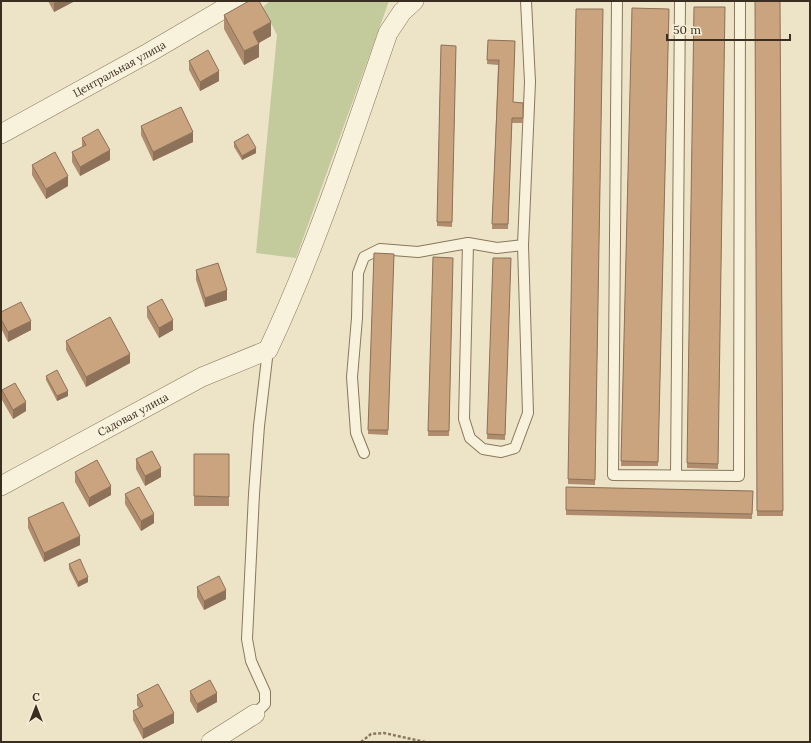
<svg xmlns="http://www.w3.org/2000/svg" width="811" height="743" viewBox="0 0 811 743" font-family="Lora,serif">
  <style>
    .green { fill: #c3cb9c }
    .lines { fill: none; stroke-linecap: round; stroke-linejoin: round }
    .service-casing { stroke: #89775e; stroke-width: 12 }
    .minor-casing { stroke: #89775e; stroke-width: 20 }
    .path { stroke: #89775e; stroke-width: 2.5; stroke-dasharray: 3 2; stroke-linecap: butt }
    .service { stroke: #f8f1db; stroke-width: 10 }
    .minor { stroke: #f8f1db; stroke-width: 19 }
    .wall { fill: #ae8c6d }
    .shaded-wall { fill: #8d7259 }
    .building { fill: #caa37f; stroke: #8d7259 }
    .labels { text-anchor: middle; stroke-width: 4; stroke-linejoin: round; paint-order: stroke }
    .street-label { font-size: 11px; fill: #3a2e21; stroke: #f5eed7 }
  </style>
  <rect width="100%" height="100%" fill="#ede4c8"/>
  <path class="green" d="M270,1H389L296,258L256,253L277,35L263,7Z"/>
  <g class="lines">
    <g class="service-casing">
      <path id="service" d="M617,1L613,475L739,476L740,1
        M468,243L464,419L470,438L483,449L501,452L515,448L528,413L523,245L530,82L526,1
        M364,453L356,433L352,377L357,318L358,273L364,257L380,249L418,252L468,243L497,248L523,245
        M676,475L680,1
        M255,714L265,704V692L251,661L247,639L254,494L259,426L268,350"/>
    </g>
    <g class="minor-casing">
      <g id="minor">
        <path id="s1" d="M1,134L150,52L237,1"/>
        <path id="s2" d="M1,486L202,377L268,350C316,248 351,140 388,33L402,12L414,1"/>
        <path d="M211,742L255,714"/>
      </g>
    </g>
    <path class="path" d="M361,742L371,734L384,733L425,742"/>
    <use href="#service" class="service"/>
    <use href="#minor" class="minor"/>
  </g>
  <path class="wall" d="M48,1H73V2L54,12Z
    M755,1H780L783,516H757Z
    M694,7H725L718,469L687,468Z
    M632,8L669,9L658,466H621Z
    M576,9H603L595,485L568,484Z
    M224,15L271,36L259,43V57L244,65L224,29Z
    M488,40L515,41L513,102L523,103V123H512L508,229H492L498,65L487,64Z
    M441,45L456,46L452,227L437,226Z
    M189,61L219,81L200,91L189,70Z
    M141,126L193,142L153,161L141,135Z
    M82,138L110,160L80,176L72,162V152L82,147Z
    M234,142L256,153L242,160L234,147Z
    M32,165L68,186L46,199L32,175Z
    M374,253L394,254L388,435L368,434Z
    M433,257L453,258L449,436H428Z
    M493,258H511L505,440L487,439Z
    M196,270L227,300L205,307L196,280Z
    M147,307L173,330L159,338L147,317Z
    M1,312L31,330L8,342L1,328Z
    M66,341L130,363L86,387L66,350Z
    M46,376L68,396L57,401L46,380Z
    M2,390L26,411L13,419L2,400Z
    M194,454H229V506H194Z
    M136,459L161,477L145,486L136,469Z
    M75,472L111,495L89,507L75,482Z
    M566,487L753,491L752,519L566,515Z
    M125,494L154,523L141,531L125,504Z
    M28,518L80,545L44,562L28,528Z
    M69,564L88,582L78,587L69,569Z
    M197,587L226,599L204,610L197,597Z
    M190,691L217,702L197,713L190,701Z
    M137,695L174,723L143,739L133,720V711L139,708L137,705Z"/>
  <path class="shaded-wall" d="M57,1H73V2L54,12V3Z
    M271,22V36L253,46V32Z
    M259,44V57L244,65V51Z
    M219,71V81L200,91V82Z
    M193,132V142L153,161V152Z
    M256,148V153L242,160V156Z
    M110,150V160L80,176V167Z
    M68,176V186L46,199V189Z
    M227,290V300L205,307V298Z
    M173,320V330L159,338V328Z
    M31,321V330L8,342V332Z
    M130,354V363L86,387V377Z
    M68,391V396L57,401V396Z
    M26,402V411L13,419V410Z
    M161,468V477L145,486V476Z
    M111,486V495L89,507V498Z
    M154,514V523L141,531V521Z
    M80,536V545L44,562V553Z
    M88,577V582L78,587V582Z
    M226,590V599L204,610V601Z
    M217,693V702L197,713V704Z
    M174,713V723L143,739V729Z"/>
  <path class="building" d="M249,1H259L271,22L253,32L259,44L244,51L224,15Z
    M755,1H780L783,511H757Z
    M694,7H725L718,464L687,463Z
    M632,8L669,9L658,462L621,461Z
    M576,9H603L595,480L568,479Z
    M488,40L515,41L513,102L523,103V118H512L508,224H492L499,60H487Z
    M441,45L456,46L452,222H437Z
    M208,50L219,71L200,82L189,61Z
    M181,107L193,132L153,152L141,126Z
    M98,129L110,150L80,167L72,152L86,145L82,138Z
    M248,134L256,148L242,156L234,142Z
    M55,152L68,176L46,189L32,165Z
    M374,253L394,254L388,430H368Z
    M433,257L453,258L449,431H428Z
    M493,258H511L505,435L487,434Z
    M218,263L227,290L205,298L196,270Z
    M162,299L173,320L159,328L147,307Z
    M21,302L31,321L8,332L1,319V312Z
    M110,317L130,354L86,377L66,341Z
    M57,370L68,391L57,396L46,376Z
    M15,383L26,402L13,410L2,390Z
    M152,451L161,468L145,476L136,459Z
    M194,454H229V497L194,496Z
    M97,460L111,486L89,498L75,472Z
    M139,487L154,514L141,521L125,494Z
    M566,487L753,491L752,514L566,510Z
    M63,502L80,536L44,553L28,518Z
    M80,559L88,577L78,582L69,564Z
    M219,576L226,590L204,601L197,587Z
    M210,680L217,693L197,704L190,691Z
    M158,684L174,713L143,729L133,711L143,706L137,695Z"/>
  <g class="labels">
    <g class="street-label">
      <text dy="4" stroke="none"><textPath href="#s1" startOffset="135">Центральная улица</textPath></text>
      <text dy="4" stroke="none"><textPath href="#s2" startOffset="150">Садовая улица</textPath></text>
    </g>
  </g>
  <rect width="811" height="743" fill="none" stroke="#3a2e21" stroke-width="4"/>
  <g transform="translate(36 707)" stroke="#f5eed7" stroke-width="3" paint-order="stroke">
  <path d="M0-3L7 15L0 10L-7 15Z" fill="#3a2e21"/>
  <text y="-6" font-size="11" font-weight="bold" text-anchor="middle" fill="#3a2e21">С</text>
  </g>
  <path d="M667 34v6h123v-6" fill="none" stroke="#3a2e21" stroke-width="2"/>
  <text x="673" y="34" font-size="12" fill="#3a2e21" stroke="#f5eed7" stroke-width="3" paint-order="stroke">50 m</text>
</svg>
